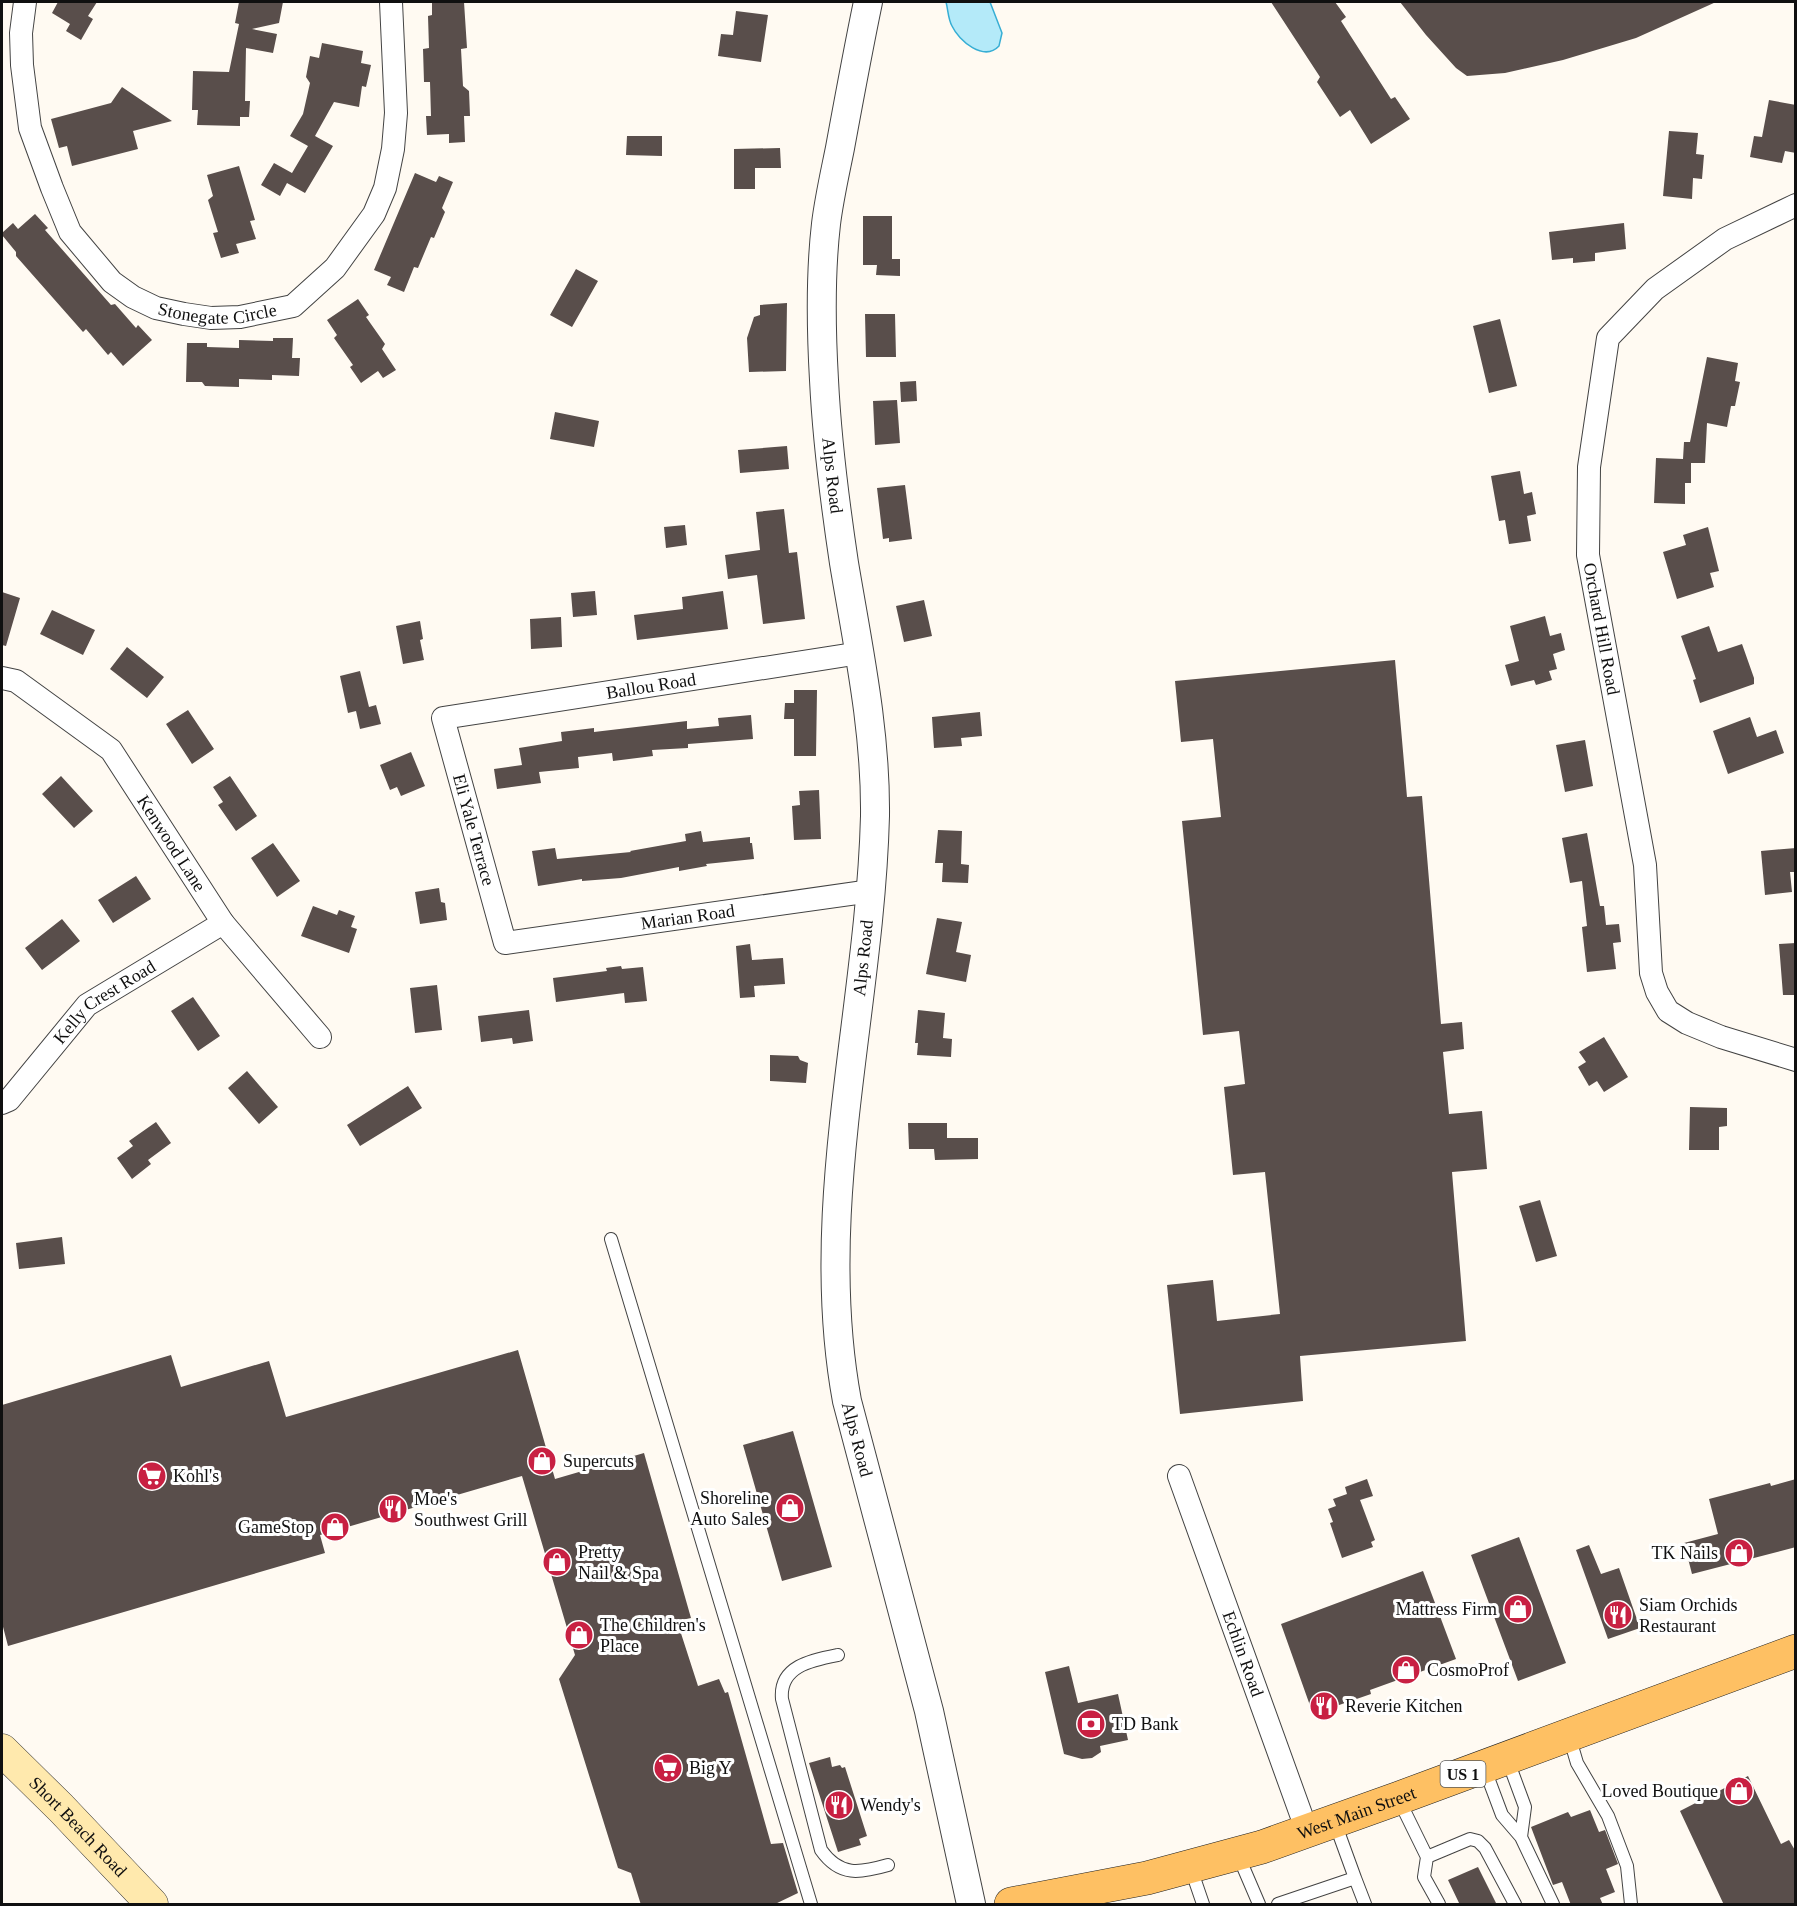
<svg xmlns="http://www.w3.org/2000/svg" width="1797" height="1906" viewBox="0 0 1797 1906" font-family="Georgia,serif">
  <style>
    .water { fill: #b4eaf9; stroke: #37aed4; stroke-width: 1.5 }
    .building { fill: #594e4b }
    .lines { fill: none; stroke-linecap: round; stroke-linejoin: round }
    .service-casing { stroke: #434343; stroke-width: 14 }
    .minor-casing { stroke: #434343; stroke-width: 24 }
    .tertiary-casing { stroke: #434343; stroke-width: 30 }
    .secondary-casing { stroke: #323232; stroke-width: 33 }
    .primary-casing { stroke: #212121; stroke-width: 34 }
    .service { stroke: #fff; stroke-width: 12 }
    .minor { stroke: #fff; stroke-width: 22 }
    .tertiary { stroke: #fff; stroke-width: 28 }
    .secondary { stroke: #ffe9ad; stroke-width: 32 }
    .primary { stroke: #fec063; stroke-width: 33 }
    .labels { text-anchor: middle; stroke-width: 6; stroke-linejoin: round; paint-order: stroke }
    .shield { fill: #fff; stroke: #585858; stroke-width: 1.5 }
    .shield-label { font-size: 16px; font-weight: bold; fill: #101010 }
    .street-label { font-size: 18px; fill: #101010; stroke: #fff }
    .poi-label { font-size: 18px; fill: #101010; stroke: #fff; text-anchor: start }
  </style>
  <rect width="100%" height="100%" fill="#fffaf2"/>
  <path class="water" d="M946,2H990L1002,33L999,46C984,62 959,41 952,26C948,19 948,9 946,2Z"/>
  <path class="building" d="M58,2H97L88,16L93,19L81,40L66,31L70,24L52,13Z
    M239,2H283L279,23L252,29L277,34L273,53L246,48L245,101H250L249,117H240V126L197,125L198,110H192L193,71L229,72L239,24L235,23Z
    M432,2H464L467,48L461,49L463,86L469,91L470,116H464L465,142L449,143V134L427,135L426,116H431L430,82H424L423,49L429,48L428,16L432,15Z
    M1271,2H1335L1346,17L1341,21L1391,99L1395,97L1410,119L1371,144L1350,110L1340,117L1317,82L1320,77Z
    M1400,2H1716L1636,38L1563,60L1505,73L1467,76L1456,68L1426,35Z
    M736,11L768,15L761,62L718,56L721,34L733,35Z
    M322,43L363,51L361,63L371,65L366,87L362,86L359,107L334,102L315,136L333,146L305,193L287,183L280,196L261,185L274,163L292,173L308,146L290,136L303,114L310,83L306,77L310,56L319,58Z
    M122,87L172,121L133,131L138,149L72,166L67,146L59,148L51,119L111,103Z
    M1769,100L1796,105V153L1785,151L1782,163L1750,157L1754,136L1762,137Z
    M1669,131L1698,133L1696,154L1704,155L1702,179L1693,178L1692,199L1663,196Z
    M627,136H662V156L626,155Z
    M780,148L781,168H755V189H734V149Z
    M239,166L255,220L250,221L256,239L236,244L239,253L221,258L213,233L218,232L208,200L213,196L207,175Z
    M415,173L436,182L439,176L453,182L442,208L445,212L434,238L431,237L418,268L414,267L404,292L387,285L391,277L374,270Z
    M35,214L48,228L45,230L111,305L115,304L136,328L138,325L152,340L123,366L111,352L108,355L86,329L83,332L16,256V252L2,235V233L13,223L18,229Z
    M863,216H892V259H900V276L876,275L877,265H863Z
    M1624,223L1626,249L1595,253V261L1573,263V258L1552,260L1549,232Z
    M576,269L598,281L572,327L550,315Z
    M358,299L369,315L366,317L385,344L382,349L396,370L383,378L378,371L361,383L350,367L353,365L334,338L337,335L327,320Z
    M787,303L786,371L749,372L747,338L754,317L760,315V305Z
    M865,314H895L896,357H866Z
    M1500,319L1517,386L1489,393L1473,326Z
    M273,338H293L292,358H300L299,376L272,375V380L239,379V387L205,386L202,382H186L187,343H207V347L239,348V340L273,341Z
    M1707,357L1738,363L1735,381L1740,382L1735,406H1731L1727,427L1707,423L1705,463H1691V483H1685V504L1654,503L1656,458L1683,459L1684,442H1690Z
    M916,381L917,401L901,402L900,382Z
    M897,400L900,443L875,445L873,401Z
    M555,412L599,421L594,447L550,439Z
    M787,446L789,469L740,473L738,450Z
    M1520,471L1524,494L1532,492L1536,514L1527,516L1531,541L1509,544L1505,520L1499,521L1491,476Z
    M905,485L912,539L889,542V538L883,539L877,488Z
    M784,509L789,553L797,552L805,619L763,624L757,575L728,579L725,555L760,550L756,512Z
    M685,525L687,545L666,548L664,527Z
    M1708,527L1719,571L1710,573L1714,587L1677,599L1663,552L1686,545L1683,535Z
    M595,591L597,615L573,617L571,593Z
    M723,591L728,629L637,640L634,615L683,609L682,597Z
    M2,592L20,598L6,646L2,645Z
    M924,600L932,636L904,642L896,606Z
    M52,610L95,630L83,655L40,634Z
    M1545,616L1550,636L1561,633L1565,650L1553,654L1557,669L1549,671L1552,680L1536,685L1534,680L1511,686L1505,665L1519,661L1510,626Z
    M561,617L562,647L531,649L530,619Z
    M420,621L423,639L420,640L424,660L403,664L396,626Z
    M1709,626L1718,652L1742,644L1754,678V684L1700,703L1693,680L1696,679L1681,636Z
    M127,647L164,677L147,698L110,669Z
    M1395,660L1407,797L1422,796L1441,1024L1462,1022L1464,1049L1443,1052L1449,1114L1482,1111L1487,1169L1452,1172L1466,1341L1300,1356L1303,1401L1180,1414L1167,1285L1213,1280L1217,1321L1280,1314L1265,1172L1233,1175L1224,1087L1245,1084L1239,1031L1203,1035L1182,821L1221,817L1213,739L1181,742L1175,681Z
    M360,671L369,707L376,705L381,724L360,729L356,711L348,713L340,676Z
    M794,690H817L816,756H794V719H784L785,703H794Z
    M188,710L214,749L192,764L166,724Z
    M980,712L982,736L961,738L962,746L934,748L932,717Z
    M751,715L753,739L688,744V748L652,750L653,756L613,761L612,753L578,757L579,768L539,772L541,783L497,789L494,769L522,765L519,748L562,741L561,732L594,728V732L687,721V729L719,726L718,718Z
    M1750,717L1757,737L1776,730L1784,753L1728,774L1713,731Z
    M1585,740L1593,786L1565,792L1556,745Z
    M411,752L425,786L401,796L397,787L390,790L380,765Z
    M61,776L93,811L74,828L42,794Z
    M230,776L257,816L236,831L218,805L223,802L213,787Z
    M819,790L821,839L794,840L792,806L800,805L799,791Z
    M938,830L962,831L961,864L969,865L968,883L942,882L943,863H935Z
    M701,831L703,842L750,837V843H752L754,859L706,864L707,866L679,871V867L621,878L582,881V879L538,886L532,851L555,848L557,859L631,852L630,851L686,841L685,834Z
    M1587,833L1600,906H1604L1606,925L1619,924L1621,942L1613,943L1616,969L1587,972L1582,927L1587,926L1582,881L1570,883L1562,838Z
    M273,843L300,881L277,897L251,858Z
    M1796,848V872H1790L1792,892L1765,895L1761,851Z
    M136,876L151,899L113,923L98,900Z
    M439,888L441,902L445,903L447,920L420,924L415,892Z
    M313,906L337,915L339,910L355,916L351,927L357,929L349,953L301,936Z
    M937,918L962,922L956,952L971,955L966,982L926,974Z
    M62,919L80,941L42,970L25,948Z
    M1796,943V995H1783L1779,944Z
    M750,944L752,960L783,958L785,984L754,986L755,997L740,998L736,946Z
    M621,966L622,969L643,967L647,1001L625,1003L624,993L556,1002L553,978L607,971L606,968Z
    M437,985L442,1030L415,1033L410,988Z
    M193,997L220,1036L198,1051L171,1011Z
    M529,1010L533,1041L513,1044L512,1038L481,1042L478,1016Z
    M918,1010L945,1013L943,1038L952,1039L951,1057L917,1055L918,1043H915Z
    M1604,1037L1628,1077L1604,1092L1597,1081L1589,1086L1578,1067L1586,1062L1579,1052Z
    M770,1055L798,1056L800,1060L808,1063L806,1083L770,1081Z
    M247,1071L278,1107L259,1124L228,1088Z
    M408,1086L422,1108L360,1146L347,1125Z
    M1690,1107L1727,1108V1126L1719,1127V1150H1689Z
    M156,1122L171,1143L148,1160L151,1164L132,1179L117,1158L133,1146L129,1141Z
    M908,1123H947V1138H978V1159L935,1160L934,1149H909Z
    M1540,1200L1557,1256L1536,1262L1519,1206Z
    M62,1237L65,1264L19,1269L16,1243Z
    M518,1350L555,1479L644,1453L691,1618L677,1621L698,1686L719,1679L725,1693L728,1692L771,1844L783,1843L798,1893L773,1905H641L631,1873L618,1868L559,1679L575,1655L522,1476L320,1535L325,1553L8,1646L2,1623V1405L171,1355L181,1387L269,1361L286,1417Z
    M793,1431L832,1567L782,1581L743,1445Z
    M1367,1479L1373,1496L1360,1500L1375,1540L1371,1542L1373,1547L1342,1558L1330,1523L1333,1522L1328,1509L1336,1506L1333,1499L1347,1494L1345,1487Z
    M1796,1479V1547L1692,1574L1684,1543L1718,1534L1709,1499L1770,1483L1771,1486Z
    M1519,1537L1566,1663L1518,1681L1471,1555Z
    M1589,1545L1601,1574L1619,1568L1640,1628L1608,1639L1576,1550Z
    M1423,1571L1456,1659L1370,1690L1371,1694L1313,1714L1281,1624Z
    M1069,1666L1078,1703L1118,1694L1128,1740L1100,1746L1101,1752L1092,1758L1082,1759L1064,1754L1045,1672Z
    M830,1757L832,1767L840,1765L842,1768L845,1767L867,1836L859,1839L861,1845L838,1852L809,1763Z
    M1748,1776L1781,1844L1789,1840L1796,1852V1905H1724L1680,1811Z
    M1590,1810L1599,1832L1605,1830L1618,1864L1606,1869L1615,1892L1600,1898L1603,1905H1571L1562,1882L1553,1885L1531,1827L1568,1812L1571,1817Z
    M1478,1867L1497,1905H1460L1448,1880Z"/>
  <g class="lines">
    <g class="service-casing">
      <path id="service" d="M611,1239L811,1904
        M838,1655C812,1660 779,1666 782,1699L821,1850C840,1877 860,1873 888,1865
        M1569,1736L1577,1763L1608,1816L1627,1866L1631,1904
        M1508,1761L1525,1807L1521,1837
        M1484,1767L1502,1815L1521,1837L1553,1904
        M1399,1800L1427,1857L1424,1877L1439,1904
        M1238,1855L1259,1904
        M1427,1857L1470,1839L1478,1841L1485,1848L1515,1904
        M1191,1869L1203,1904
        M1355,1878L1365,1904
        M1278,1904L1355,1878L1335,1823"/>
    </g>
    <g class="minor-casing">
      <g id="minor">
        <path id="s1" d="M25,2L21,33L22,65L30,128L52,188L70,232L112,282L133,297L156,308L184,314L211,318L240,317L293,306L335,268L374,214L385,188L393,149L396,113L391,2"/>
        <path id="s2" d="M1796,205L1725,239L1655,289L1608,338L1589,467L1588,555L1645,865L1651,973L1657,992L1668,1011L1687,1023L1721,1037L1796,1060"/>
        <path id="s3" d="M860,653L443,718L505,943L871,891"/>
        <path id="s4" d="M2,678L16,681L111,750L223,923L320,1037"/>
        <path id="s5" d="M2,1103L9,1100L87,1005L223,923"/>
        <path id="s6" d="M1179,1476L1307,1831"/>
      </g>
    </g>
    <g class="tertiary-casing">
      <g id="tertiary">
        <path id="s7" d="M868,2C858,50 849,99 840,148C835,173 829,199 826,224C820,276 821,328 824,380C827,441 835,503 844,563C858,647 876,730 875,816C870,1010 811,1207 847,1401L929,1711L971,1904"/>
      </g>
    </g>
    <g class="secondary-casing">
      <g id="secondary">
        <path id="s8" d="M2,1750L61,1808L152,1904"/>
      </g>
    </g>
    <g class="primary-casing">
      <g id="primary">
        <path id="s9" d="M1011,1904L1147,1878L1262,1847L1399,1798L1796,1651"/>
      </g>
    </g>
    <use href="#service" class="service"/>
    <use href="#minor" class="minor"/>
    <use href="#tertiary" class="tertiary"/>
    <use href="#secondary" class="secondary"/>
    <use href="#primary" class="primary"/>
  </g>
  <defs>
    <g id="shop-disc" transform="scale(1.5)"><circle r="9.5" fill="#c82042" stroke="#fff"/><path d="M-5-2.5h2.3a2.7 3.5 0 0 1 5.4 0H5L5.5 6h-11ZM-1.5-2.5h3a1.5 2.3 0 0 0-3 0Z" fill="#fff"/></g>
    <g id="supermarket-disc" transform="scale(1.5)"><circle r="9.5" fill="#c82042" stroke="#fff"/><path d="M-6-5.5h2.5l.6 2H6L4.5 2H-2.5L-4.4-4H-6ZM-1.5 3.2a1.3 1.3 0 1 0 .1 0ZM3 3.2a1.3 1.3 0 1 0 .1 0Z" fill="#fff"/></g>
    <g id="restaurant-disc" transform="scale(1.5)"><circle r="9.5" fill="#c82042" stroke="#fff"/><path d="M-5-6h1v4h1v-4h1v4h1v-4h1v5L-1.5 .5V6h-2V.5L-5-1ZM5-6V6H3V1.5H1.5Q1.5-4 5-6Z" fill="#fff"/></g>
    <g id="bank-disc" transform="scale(1.5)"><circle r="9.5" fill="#c82042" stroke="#fff"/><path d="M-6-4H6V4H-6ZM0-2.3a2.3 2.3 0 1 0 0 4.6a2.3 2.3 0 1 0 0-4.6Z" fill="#fff"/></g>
  </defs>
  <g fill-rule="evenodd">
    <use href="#shop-disc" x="542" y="1461"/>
    <use href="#supermarket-disc" x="152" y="1476"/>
    <use href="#shop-disc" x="790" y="1508"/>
    <use href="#restaurant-disc" x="393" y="1509"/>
    <use href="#shop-disc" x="335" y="1527"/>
    <use href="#shop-disc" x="1739" y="1553"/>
    <use href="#shop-disc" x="557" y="1562"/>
    <use href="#shop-disc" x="1518" y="1609"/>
    <use href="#restaurant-disc" x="1618" y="1615"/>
    <use href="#shop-disc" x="579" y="1635"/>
    <use href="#shop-disc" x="1406" y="1670"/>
    <use href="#restaurant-disc" x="1324" y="1706"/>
    <use href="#bank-disc" x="1091" y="1724"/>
    <use href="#supermarket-disc" x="668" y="1768"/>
    <use href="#shop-disc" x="1739" y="1791"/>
    <use href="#restaurant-disc" x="839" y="1805"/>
  </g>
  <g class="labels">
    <rect class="shield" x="1440.5" y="1761" width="45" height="26" rx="4.5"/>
    <g class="shield-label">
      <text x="1463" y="1780">US 1</text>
    </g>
    <g class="street-label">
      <text dy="6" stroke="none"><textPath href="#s1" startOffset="417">Stonegate Circle</textPath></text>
      <text dy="6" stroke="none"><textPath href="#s7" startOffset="478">Alps Road</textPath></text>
      <text dy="6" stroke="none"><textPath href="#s2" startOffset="526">Orchard Hill Road</textPath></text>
      <text transform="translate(651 686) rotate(-9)" y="6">Ballou Road</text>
      <text dy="6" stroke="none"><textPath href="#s3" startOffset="538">Eli Yale Terrace</textPath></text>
      <text dy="6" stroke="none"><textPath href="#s4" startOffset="243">Kenwood Lane</textPath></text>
      <text dy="6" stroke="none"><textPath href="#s3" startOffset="840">Marian Road</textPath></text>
      <text transform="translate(863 958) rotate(-84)" y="6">Alps Road</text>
      <text dy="6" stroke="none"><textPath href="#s5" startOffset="146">Kelly Crest Road</textPath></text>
      <text dy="6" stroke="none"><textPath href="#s7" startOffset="1449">Alps Road</textPath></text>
      <text dy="6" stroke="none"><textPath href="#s6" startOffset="189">Echlin Road</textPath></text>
      <text dy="6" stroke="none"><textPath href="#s9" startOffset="358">West Main Street</textPath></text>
      <text dy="6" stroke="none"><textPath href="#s8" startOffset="108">Short Beach Road</textPath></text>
    </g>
    <g class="poi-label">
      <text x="563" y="1467">Supercuts</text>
      <text x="173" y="1482">Kohl's</text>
      <text x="769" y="1504" text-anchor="end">Shoreline<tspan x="769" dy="21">Auto Sales</tspan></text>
      <text x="414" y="1505">Moe's<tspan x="414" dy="21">Southwest Grill</tspan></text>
      <text x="314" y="1533" text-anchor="end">GameStop</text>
      <text x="578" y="1558">Pretty<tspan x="578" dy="21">Nail &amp; Spa</tspan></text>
      <text x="1718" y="1559" text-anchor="end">TK Nails</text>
      <text x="1639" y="1611">Siam Orchids<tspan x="1639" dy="21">Restaurant</tspan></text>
      <text x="1497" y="1615" text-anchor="end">Mattress Firm</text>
      <text x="600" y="1631">The Children's<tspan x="600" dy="21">Place</tspan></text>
      <text x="1427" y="1676">CosmoProf</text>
      <text x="1345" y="1712">Reverie Kitchen</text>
      <text x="1112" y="1730">TD Bank</text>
      <text x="689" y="1774">Big Y</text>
      <text x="1718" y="1797" text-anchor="end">Loved Boutique</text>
      <text x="860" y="1811">Wendy's</text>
    </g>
  </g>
  <rect width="1797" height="1906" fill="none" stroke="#101010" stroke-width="6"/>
</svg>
